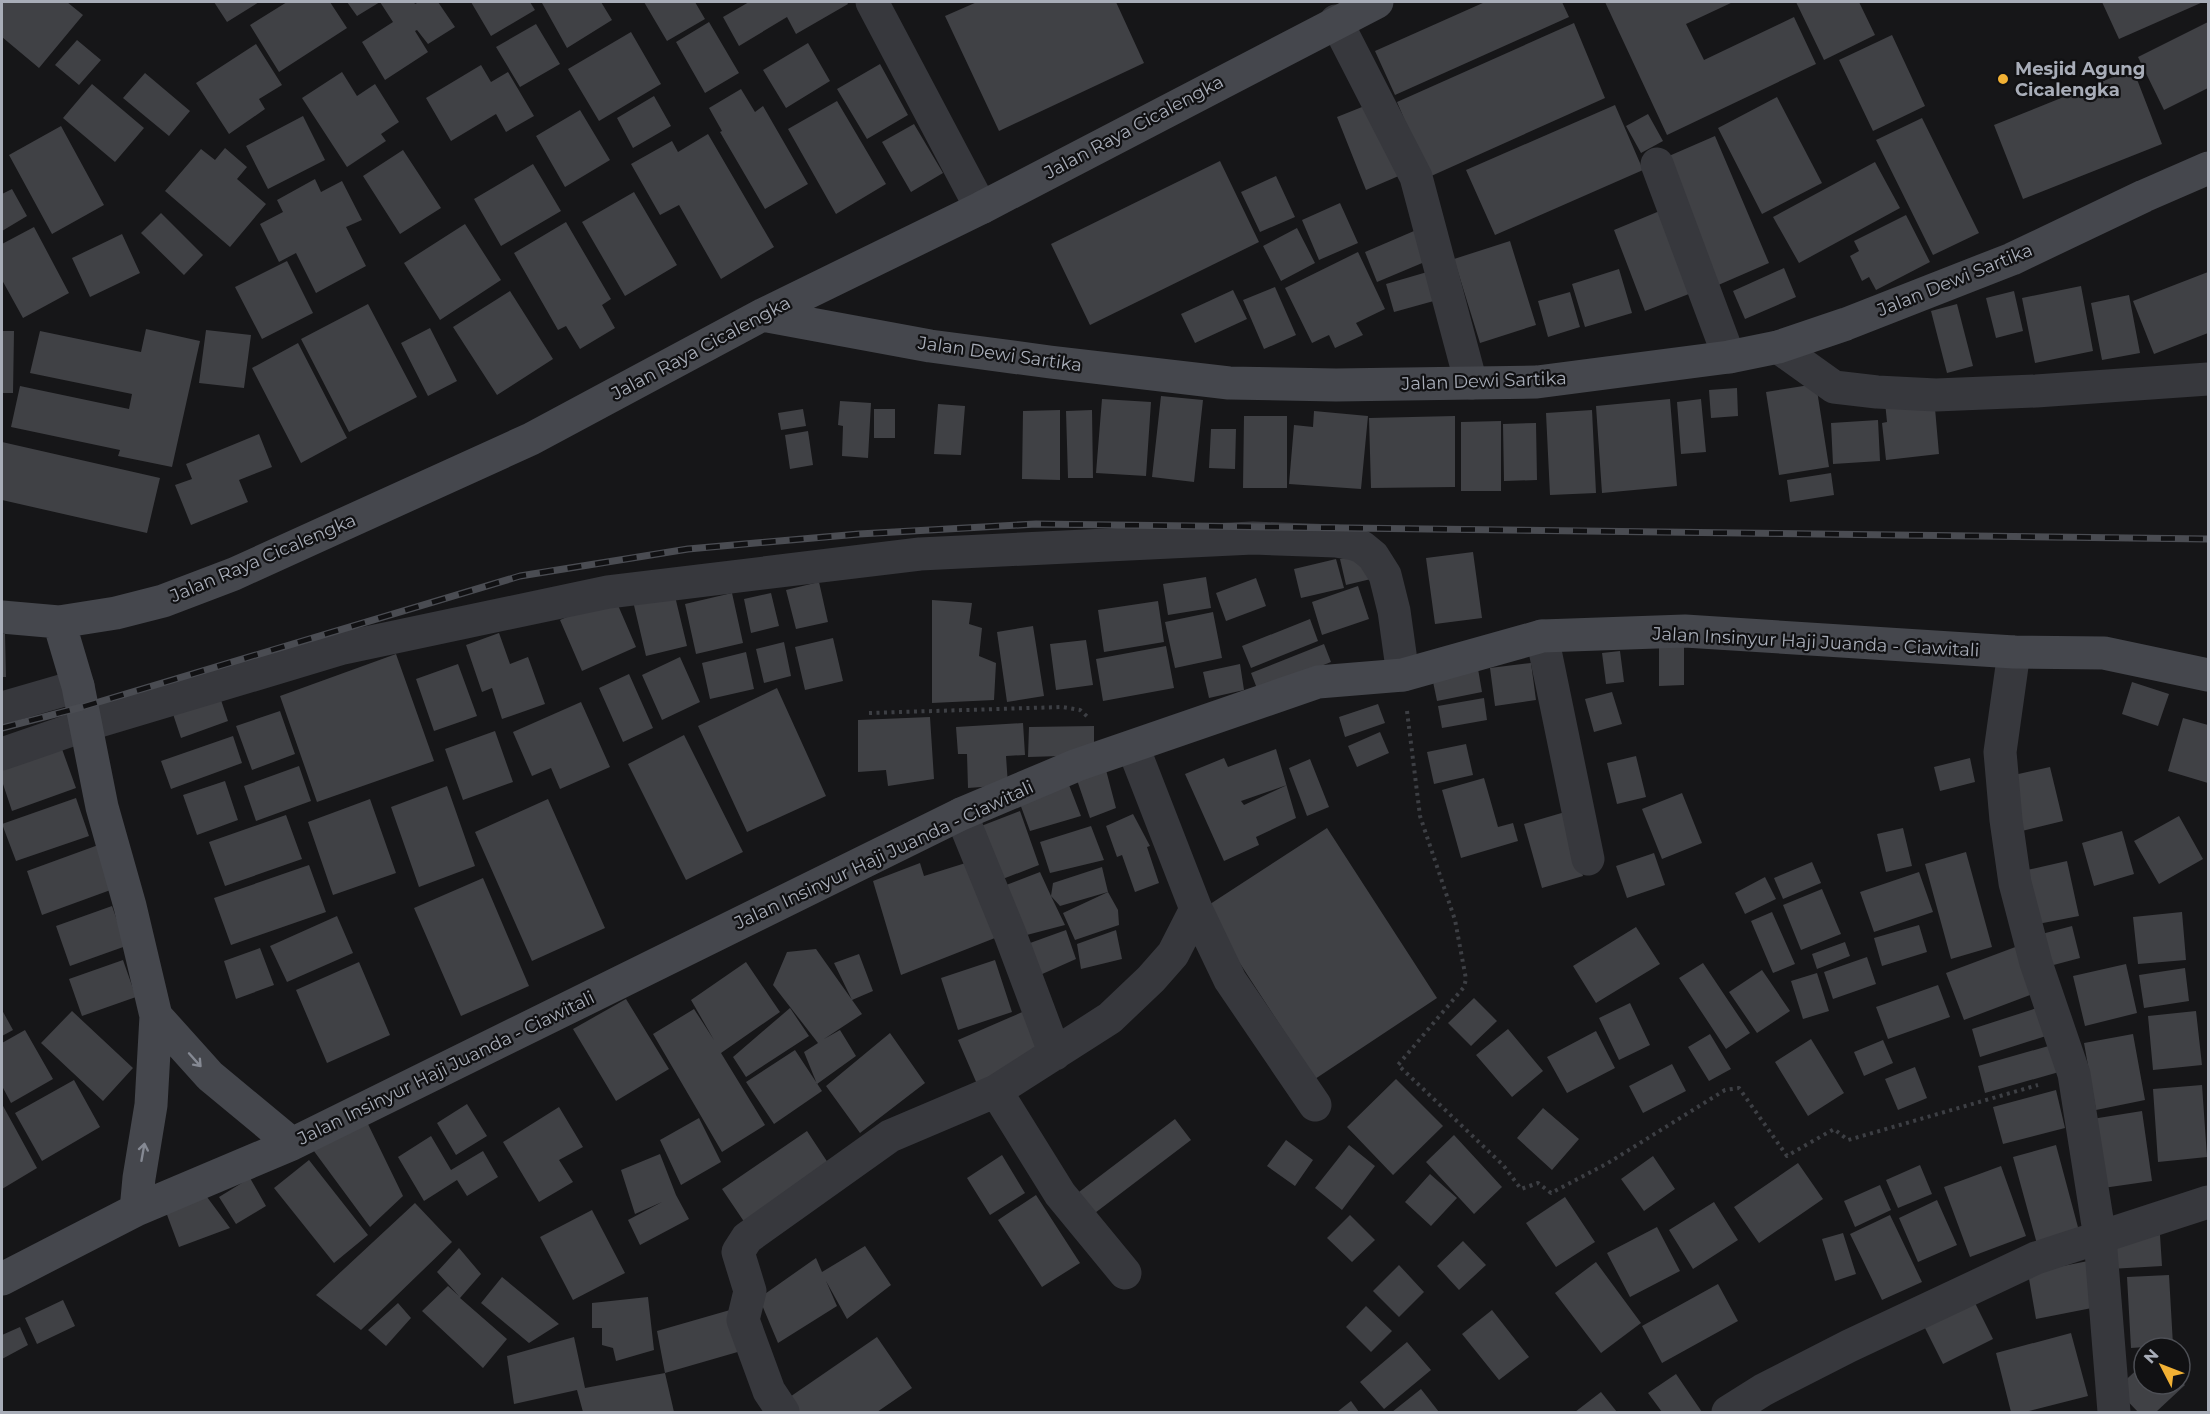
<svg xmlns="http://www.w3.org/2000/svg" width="2210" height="1414" viewBox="0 0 2210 1414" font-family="Montserrat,sans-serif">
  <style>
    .building { fill: #404145; fill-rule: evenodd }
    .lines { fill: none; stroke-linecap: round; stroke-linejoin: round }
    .path { stroke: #3d3f44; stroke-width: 4; stroke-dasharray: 3 4.5; stroke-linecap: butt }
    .street { stroke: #37383d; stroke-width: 33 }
    .secondary { stroke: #45474d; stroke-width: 33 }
    .rail-casing { stroke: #4a4c52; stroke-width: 7 }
    .rail { stroke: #111113; stroke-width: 4.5; stroke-dasharray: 14; stroke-linecap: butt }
    .oneway { stroke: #858993 }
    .poi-dot { fill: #f2b134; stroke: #111113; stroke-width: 2 }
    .labels { text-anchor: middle; stroke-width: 4.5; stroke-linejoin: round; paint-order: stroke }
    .poi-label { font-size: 18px; font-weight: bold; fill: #a8adb8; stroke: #111113; text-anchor: start }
    .street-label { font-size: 18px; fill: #a8adb8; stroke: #111113 }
  </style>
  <rect width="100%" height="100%" fill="#161618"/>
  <path class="building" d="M2,2H67L83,15L39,68L2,37Z
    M214,2H259L227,22Z
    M287,2H330L347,28L279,72L250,25Z
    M347,2H380L357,16Z
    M380,2H414L415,4L419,2H438L455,27L428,44L417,30L415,31L428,52L385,80L362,42L393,22Z
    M471,2H530L535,10L491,36Z
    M544,2H601L612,20L567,48L542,3Z
    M644,2H695L705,19L667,41Z
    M749,2H847L848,4L796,34L787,17L739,46L723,17Z
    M977,2H1116L1144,63L999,131L945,16Z
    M1485,2H1562L1569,17L1395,95L1375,51Z
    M1605,2H1733L1686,24L1704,60L1794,17L1816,64L1667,135Z
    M1796,2H1859L1875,35L1824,60Z
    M2102,2H2203L2119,39Z
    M709,22L739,73L705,93L676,42Z
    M2208,22V88L2164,110L2138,57Z
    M1574,23L1605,98L1429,177L1397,102Z
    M536,24L560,64L520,87L496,47Z
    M631,32L661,84L599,121L568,69Z
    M1892,35L1925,106L1873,131L1839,60Z
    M77,40L101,60L79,85L55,65Z
    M808,43L830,81L786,108L763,70Z
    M256,44L282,85L259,99L265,109L229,134L196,83Z
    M880,64L908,115L867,139L837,89Z
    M481,65L491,82L508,72L534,116L506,132L496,114L451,141L426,98Z
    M2133,69L2162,144L2023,199L1994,125Z
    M342,72L357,96L375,84L399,122L381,134L386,141L347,167L302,98Z
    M145,73L190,111L169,136L123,98Z
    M92,84L144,128L115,162L63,118Z
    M741,89L755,112L763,106L808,184L765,209L720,132L722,131L709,108Z
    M654,96L671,126L633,148L617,118Z
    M1777,97L1822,183L1762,214L1718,128Z
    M837,101L886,184L836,214L788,129Z
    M1372,103L1401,175L1366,190L1337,117Z
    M1615,105L1643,170L1495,235L1466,170Z
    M580,110L610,160L565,187L536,136Z
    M1648,114L1663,141L1641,153L1626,126Z
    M303,116L325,160L268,189L246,146Z
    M1922,118L1979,233L1933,255L1876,140Z
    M914,124L943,173L911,192L882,142Z
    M61,126L104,205L52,234L9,155Z
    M708,134L774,247L721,279L679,205L660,215L631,164L672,141L678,152Z
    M1715,136L1769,263L1716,286L1662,159Z
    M225,148L247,167L237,179L266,204L230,247L165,191L201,149L215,160Z
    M403,150L441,208L400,234L363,176Z
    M1220,161L1259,242L1090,325L1051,244Z
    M1875,162L1900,208L1799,263L1773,217Z
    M533,164L561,211L501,246L474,199Z
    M1276,176L1295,217L1260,232L1241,192Z
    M315,179L321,192L342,181L362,220L346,227L366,266L316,293L296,253L279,262L260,224L283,212L277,200Z
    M12,189L27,216L2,231V194Z
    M634,192L677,265L625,296L582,222Z
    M1340,203L1358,243L1319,260L1302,220Z
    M1662,210L1694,292L1645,311L1614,230Z
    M161,213L203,255L184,275L141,233Z
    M1906,215L1930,262L1876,290L1869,277L1862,281L1850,256L1859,251L1854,241Z
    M566,222L611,299L602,305L615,328L580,349L566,326L558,330L514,253Z
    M465,224L501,280L440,320L404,263Z
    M34,227L69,293L23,318L2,280V244Z
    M1297,228L1315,263L1281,281L1263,246Z
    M1414,231L1427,261L1377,282L1365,252Z
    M122,234L140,273L90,297L72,258Z
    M1510,241L1536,325L1480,343L1454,259Z
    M1358,252L1385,309L1356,323L1363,335L1335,348L1329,335L1312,343L1285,288Z
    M287,261L313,313L262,339L235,287Z
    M1784,268L1796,297L1745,319L1733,291Z
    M1619,269L1632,313L1585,327L1572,284Z
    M1434,270L1441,299L1394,312L1386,284Z
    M2208,272V333L2154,354L2133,301Z
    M2081,286L2093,351L2035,363L2022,298Z
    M1275,287L1296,335L1264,349L1243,300Z
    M1233,290L1247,319L1195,343L1181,314Z
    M510,291L553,359L497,395L453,327Z
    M2014,291L2023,331L1996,338L1986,298Z
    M1570,292L1580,327L1548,337L1538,301Z
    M2129,295L2140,353L2102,360L2091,303Z
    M368,304L417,397L349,432L301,339Z
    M1957,304L1973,366L1947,373L1931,311Z
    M430,328L457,381L428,396L401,343Z
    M146,329L200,341L172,467L118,456L120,450L11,427L20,386L129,409L132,394L30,373L40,331L141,352Z
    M206,330L251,335L244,388L199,383Z
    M2,331H14L13,393H2Z
    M298,343L347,438L301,463L252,368Z
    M1816,384L1829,467L1779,475L1766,392Z
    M1737,388L1738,416L1711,418L1709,390Z
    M1161,396L1203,400L1194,482L1152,477Z
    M1934,397L1939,454L1886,460L1882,423L1887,422L1885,402Z
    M1102,399L1151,402L1146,476L1096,473Z
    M1670,399L1677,486L1602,493L1596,406Z
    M1701,399L1706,452L1681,454L1677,402Z
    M840,401L871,403L868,458L842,456L843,426L838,425Z
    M938,404L965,406L961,455L934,454Z
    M803,409L806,426L781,430L778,413Z
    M874,409H895V438H874Z
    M1060,410V480L1022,479L1023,411Z
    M1092,410L1093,478H1068L1066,411Z
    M1592,410L1596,493L1550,495L1546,413Z
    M1314,411L1368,416L1361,489L1289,484L1294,425L1313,427Z
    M1244,416H1287V488H1243Z
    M1455,416V487L1371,488L1369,418Z
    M1878,420L1880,461L1833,464L1831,423Z
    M1501,421V491H1461V422Z
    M1536,423L1537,480L1504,481L1503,424Z
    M1211,429H1236L1235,469L1209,468Z
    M808,431L813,465L790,469L785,435Z
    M259,434L272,467L239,480L248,502L191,525L175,485L192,479L186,464Z
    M2,442L160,478L147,533L2,500Z
    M1831,473L1834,495L1790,502L1787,480Z
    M1473,552L1482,618L1435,624L1426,558Z
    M1365,553L1371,579L1346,585L1340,559Z
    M1336,559L1344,588L1301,598L1294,569Z
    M1206,577L1211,608L1168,615L1163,584Z
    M1256,578L1266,606L1226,621L1216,593Z
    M819,582L828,622L796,629L786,590Z
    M1358,586L1369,619L1322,635L1312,602Z
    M673,588L687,646L646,656L632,597Z
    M732,593L743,643L696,654L685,604Z
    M771,593L779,626L751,633L744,599Z
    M614,596L636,647L582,671L560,620Z
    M932,600L972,603L969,624L982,628L979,656L996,663L994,700L932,703Z
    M1158,601L1164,642L1104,652L1098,610Z
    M1213,612L1222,658L1175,668L1165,622Z
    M1310,619L1318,641L1251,668L1242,646Z
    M1033,626L1044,696L1007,702L997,632Z
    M499,633L510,664L528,657L545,704L502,719L492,688L482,692L466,645Z
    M2,634H5L6,677H2Z
    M833,638L843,681L805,690L795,647Z
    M1086,640L1093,685L1056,690L1050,644Z
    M784,642L791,676L764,683L756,649Z
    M1324,644L1331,662L1258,691L1251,673Z
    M1166,646L1174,688L1103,701L1096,659Z
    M1659,647H1684V685L1659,686Z
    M1620,651L1624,682L1606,684L1602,653Z
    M746,652L754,689L710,699L702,663Z
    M396,654L434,761L317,802L280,696Z
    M680,657L700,702L662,720L642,675Z
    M1477,663L1482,692L1437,701L1431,672Z
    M1531,663L1536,700L1495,706L1490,668Z
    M458,664L477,716L434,731L416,679Z
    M1240,664L1244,690L1209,698L1203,672Z
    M629,674L653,728L623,742L599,688Z
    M2132,682L2169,694L2158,726L2122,714Z
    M777,688L826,796L747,832L698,726Z
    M218,691L228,721L181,738L171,708Z
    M1612,692L1622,724L1594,732L1585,699Z
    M1484,698L1487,720L1442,728L1438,706Z
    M581,702L610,767L560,789L551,768L532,776L513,732Z
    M1378,704L1385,723L1345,737L1339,717Z
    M280,711L295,754L252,770L236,726Z
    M930,717L934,779L888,786L886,770L858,772V720Z
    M2183,718L2208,725V783L2168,771Z
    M1023,723L1025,755L1006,756L1008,785L968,788L967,754H958L956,727Z
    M1094,726V755L1028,757L1029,727Z
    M495,731L513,782L463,800L445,749Z
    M1380,732L1389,753L1357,767L1348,746Z
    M684,735L743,852L686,880L628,764Z
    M233,736L242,763L171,789L161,761Z
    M1466,744L1473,775L1434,784L1427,752Z
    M62,749L76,788L12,811L2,781V770Z
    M1276,749L1296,818L1256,837L1259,845L1224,861L1185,774L1224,758L1228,767ZM1287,785L1244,805L1241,801Z
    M1636,756L1646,797L1617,804L1607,763Z
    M1970,758L1975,782L1940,791L1934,767Z
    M1310,759L1329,807L1307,816L1289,768Z
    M299,766L311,801L256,821L244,786Z
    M2050,767L2063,821L2018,832L2005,777Z
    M1106,770L1116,808L1090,818L1077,780Z
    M1484,778L1498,827L1513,823L1518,841L1461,858L1442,790Z
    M225,781L238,820L197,835L183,795Z
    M1069,785L1081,816L1030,831L1019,801Z
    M447,786L475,866L419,887L391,807Z
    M1682,793L1702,843L1662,859L1642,809Z
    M76,798L89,836L16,861L2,824Z
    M370,799L396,873L333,895L308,822Z
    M548,799L605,928L532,961L475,832Z
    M1020,811L1039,865L995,882L976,828Z
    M1565,812L1583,876L1542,888L1524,824Z
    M1133,814L1150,846L1147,847L1159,883L1135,892L1122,855L1117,857L1106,826Z
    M286,815L302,859L225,886L209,842Z
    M2179,816L2203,859L2159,884L2134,841Z
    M1091,826L1104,860L1050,873L1040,842Z
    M1327,828L1437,998L1315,1079L1204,908Z
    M1903,828L1912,866L1886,872L1877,834Z
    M2122,831L2134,874L2094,886L2082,843Z
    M101,844L116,888L42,915L27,871Z
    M1966,852L1992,947L1951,959L1925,864Z
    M1654,853L1665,885L1627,898L1616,866Z
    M972,861L1000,936L901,975L873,881L920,863L924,876Z
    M2067,861L2079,916L2038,924L2027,870Z
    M1812,862L1821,883L1783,899L1774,878Z
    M309,865L326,912L231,945L214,898Z
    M1102,867L1108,892L1118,910L1119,925L1075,940L1063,913L1108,892L1060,906L1051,896L1065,925L1019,937L1001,887L1040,872L1051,896L1053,883Z
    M1919,872L1933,912L1874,932L1860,892Z
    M1765,877L1776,899L1745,914L1735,893Z
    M483,878L529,986L461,1016L414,908Z
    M1822,889L1841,934L1801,950L1783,905Z
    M112,906L126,946L70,966L56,926Z
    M1772,912L1795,964L1773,973L1751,921Z
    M2182,912L2186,960L2138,964L2133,917Z
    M337,916L353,953L287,982L270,946Z
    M1919,925L1927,952L1882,966L1874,938Z
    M2072,926L2080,958L2046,967L2038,935Z
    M1636,927L1660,964L1596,1003L1573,966Z
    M1066,930L1076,959L1031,979L1019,947Z
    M1116,930L1122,959L1081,969L1077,944Z
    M1845,942L1850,956L1817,969L1812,954Z
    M2018,946L2035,993L1964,1020L1946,973Z
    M260,948L274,985L236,999L224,961Z
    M816,949L862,1014L824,1039L840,1030L856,1056L817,1084L804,1052L818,1043L773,985L787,952Z
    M859,954L873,991L852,1000L834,963Z
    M1867,957L1876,984L1833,999L1824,972Z
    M123,960L136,997L82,1016L69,979Z
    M995,960L1012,1012L958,1030L941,978Z
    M359,962L390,1035L327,1063L296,990Z
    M746,962L780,1012L721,1053L765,1125L722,1152L653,1034L694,1009L714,1040L691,1000Z
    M1703,963L1750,1033L1726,1049L1679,978Z
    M2126,964L2137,1013L2085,1026L2073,976Z
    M2185,968L2189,1001L2144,1008L2139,975Z
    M1762,970L1790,1011L1757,1033L1729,992Z
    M1817,973L1829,1011L1803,1019L1791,981Z
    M1938,985L1950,1017L1888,1039L1876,1007Z
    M1474,998L1497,1021L1471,1046L1448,1023Z
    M626,999L669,1069L616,1101L573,1029Z
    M1630,1003L1650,1045L1619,1060L1599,1018Z
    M790,1008L809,1036L746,1077L733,1057Z
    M2037,1008L2046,1036L1980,1057L1972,1029Z
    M2,1010L13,1030L2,1036Z
    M1027,1010L1045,1054L977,1084L958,1040Z
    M72,1011L133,1068L103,1101L41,1043Z
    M2196,1011L2202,1065L2153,1070L2148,1016Z
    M1508,1029L1543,1071L1512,1097L1476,1055Z
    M25,1030L53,1079L11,1103L2,1086V1043Z
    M1596,1031L1615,1068L1567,1093L1547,1057Z
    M890,1033L925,1083L860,1133L826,1086Z
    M1710,1034L1731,1069L1709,1081L1688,1047Z
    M2133,1034L2145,1100L2096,1110L2084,1043Z
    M1811,1039L1844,1093L1808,1116L1775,1062Z
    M1883,1040L1893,1063L1864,1076L1854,1052Z
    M2052,1045L2059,1072L1985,1093L1978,1066Z
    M795,1050L822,1091L774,1124L746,1082Z
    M1672,1064L1686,1091L1643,1113L1629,1086Z
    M1915,1067L1927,1098L1898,1110L1885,1079Z
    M1396,1079L1443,1126L1393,1175L1347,1127Z
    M74,1080L100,1127L42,1161L15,1113Z
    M2202,1085L2207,1157L2158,1162L2153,1089Z
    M2056,1090L2065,1128L2003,1144L1993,1107Z
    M2,1104L37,1168L2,1189Z
    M467,1104L487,1136L456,1155L437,1123Z
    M559,1107L583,1147L559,1160L573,1182L539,1202L503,1142Z
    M1543,1108L1579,1139L1552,1170L1517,1138Z
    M2142,1111L2152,1181L2103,1188L2092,1119Z
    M699,1118L721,1162L681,1185L660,1140Z
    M1175,1119L1191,1140L1091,1216L1075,1195Z
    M366,1120L403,1196L370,1227L308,1143Z
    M807,1131L834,1172L749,1229L722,1189Z
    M1454,1135L1502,1187L1474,1214L1426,1162Z
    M431,1136L451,1170L483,1151L498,1177L467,1196L457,1180L424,1201L398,1157Z
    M1286,1140L1313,1160L1295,1186L1267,1166Z
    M1349,1145L1375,1166L1342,1210L1315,1188Z
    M2056,1145L2079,1231L2037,1244L2013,1157Z
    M660,1154L676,1195L689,1219L640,1245L628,1220L662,1202L635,1214L621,1170Z
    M1002,1155L1025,1193L990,1215L967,1178Z
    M1653,1156L1675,1189L1644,1211L1621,1179Z
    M309,1160L368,1235L334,1263L274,1188Z
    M1798,1163L1823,1199L1759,1243L1734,1207Z
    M1920,1165L1932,1194L1898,1208L1886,1180Z
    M2001,1166L2026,1236L1970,1257L1944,1187Z
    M1430,1174L1457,1198L1431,1226L1405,1202Z
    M250,1178L266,1206L236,1224L219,1197Z
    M1880,1185L1891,1210L1855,1227L1844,1201Z
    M1036,1195L1080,1263L1042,1287L998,1220Z
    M207,1197L230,1228L179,1247L166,1212Z
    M1565,1197L1595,1242L1556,1267L1526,1223Z
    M1937,1200L1957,1245L1918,1262L1899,1218Z
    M1714,1202L1738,1240L1693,1269L1669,1230Z
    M415,1203L452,1242L361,1330L316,1295Z
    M592,1210L625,1273L573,1300L540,1237Z
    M1350,1215L1375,1240L1352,1262L1327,1238Z
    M1890,1215L1922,1282L1882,1300L1850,1234Z
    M1657,1227L1680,1271L1630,1297L1607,1253Z
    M1843,1233L1856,1274L1835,1281L1822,1239Z
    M2160,1235L2162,1266L2110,1269L2108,1238Z
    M1463,1241L1486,1265L1459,1290L1437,1266Z
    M865,1246L891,1285L847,1319L826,1281L837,1306L778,1343L759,1298L816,1258L822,1272Z
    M459,1248L481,1274L460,1298L507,1339L483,1368L422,1311L448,1286L459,1296L437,1272Z
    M2088,1261L2097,1307L2036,1319L2028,1273Z
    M1596,1262L1641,1323L1601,1353L1555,1293Z
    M1399,1265L1424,1292L1399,1317L1373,1291Z
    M2169,1275L2173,1345L2131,1348L2127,1277Z
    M502,1277L559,1324L529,1343L481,1303Z
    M1718,1284L1738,1321L1662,1363L1642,1326Z
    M648,1297L654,1350L616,1361L613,1348L602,1345V1328H592V1303Z
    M63,1300L75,1326L37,1344L25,1318Z
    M1974,1301L1993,1339L1943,1364L1924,1326Z
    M398,1303L411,1318L386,1346L368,1330Z
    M1366,1306L1392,1331L1371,1352L1346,1327Z
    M730,1310L748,1349L665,1373L657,1331Z
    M1492,1310L1529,1357L1499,1380L1462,1334Z
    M20,1327L28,1345L2,1359V1335Z
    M2071,1333L2088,1396L2025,1412H2011L1996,1353Z
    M574,1337L585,1388L665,1373L674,1412H583L577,1390L514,1404L507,1356Z
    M877,1337L912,1388L877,1412H792L784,1401Z
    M1407,1342L1431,1370L1384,1409L1360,1382Z
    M2144,1363V1384H2180V1380L2185,1385L2156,1412H2138L2116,1389Z
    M1676,1374L1702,1412H1662L1648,1393Z
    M1421,1389L1439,1412H1392Z
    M1601,1392L1617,1412H1575Z
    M1351,1401L1359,1412H1337Z"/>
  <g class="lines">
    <path class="path" d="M1407,711L1420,816L1455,920L1466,979L1464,987L1398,1065L1503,1165L1521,1189L1538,1183L1551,1193L1608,1163L1725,1090L1739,1088L1787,1156L1834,1129L1848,1140L2038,1085
      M869,713L1062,707L1080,710L1090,719"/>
    <path class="street" d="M872,2L981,208
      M1336,21L1416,177L1471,383
      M1657,164L1729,357
      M1778,347L1834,387L1877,392L1936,395L2036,391L2208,379
      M1542,636L1588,859
      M2014,652L2000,752L2006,820L2015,883L2036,963L2074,1074L2100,1238L2114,1412
      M2,708L78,686
      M1133,747L1196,909L1230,980L1315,1105
      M2,754L86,725L343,648L608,592L920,554L1253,538L1336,541L1354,544L1362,547L1373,556L1385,575L1394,611L1403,675
      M961,814L1010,934L1055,1054
      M996,1091L1060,1194L1125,1273
      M783,1412L769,1391L743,1320L750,1291L738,1252L747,1238L890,1136L996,1091L1110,1018L1151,979L1173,954L1196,909
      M1728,1412L1763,1390L1849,1346L2036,1258L2208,1202"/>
    <path class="secondary" d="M762,315L930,346L1050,362L1229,383L1336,385L1537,382L1729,357L1778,347L1846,324L2012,259L2144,196L2208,168
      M2,617L59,622L116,613L163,601L234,574L531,439L762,315L981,208L1377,2
      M59,622L78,686L102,807L130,906L156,1016L151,1105L139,1178L136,1210
      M156,1016L210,1076L292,1144
      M2,1279L136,1210L292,1144L961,814L1077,765L1318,682L1403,675L1542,636L1685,631L2014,652L2104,653L2208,675"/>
    <g class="rail-casing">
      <path id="rail" d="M2,728L82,707L520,576L688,549L859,534L1036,524L2208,539"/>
    </g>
    <use href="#rail" class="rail"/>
  </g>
  <defs><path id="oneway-shaft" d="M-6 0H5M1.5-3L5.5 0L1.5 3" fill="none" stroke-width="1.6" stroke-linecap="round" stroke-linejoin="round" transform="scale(1.5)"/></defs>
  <g class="oneway">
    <use href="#oneway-shaft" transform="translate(195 1060) rotate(48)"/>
    <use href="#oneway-shaft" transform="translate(143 1152) rotate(-80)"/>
  </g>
  <circle class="poi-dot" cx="2003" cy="79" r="6"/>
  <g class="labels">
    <g class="poi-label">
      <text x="2015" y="75">Mesjid Agung<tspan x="2015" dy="21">Cicalengka</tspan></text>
    </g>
    <g class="street-label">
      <text transform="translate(1134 127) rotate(-28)" y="6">Jalan Raya Cicalengka</text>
      <text transform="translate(1955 280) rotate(-22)" y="6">Jalan Dewi Sartika</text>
      <text transform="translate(701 348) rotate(-28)" y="6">Jalan Raya Cicalengka</text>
      <text transform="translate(1000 354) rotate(8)" y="6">Jalan Dewi Sartika</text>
      <text transform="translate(1484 381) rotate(-2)" y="6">Jalan Dewi Sartika</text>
      <text transform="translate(263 558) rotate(-23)" y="6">Jalan Raya Cicalengka</text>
      <text transform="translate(1816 642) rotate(3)" y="6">Jalan Insinyur Haji Juanda - Ciawitali</text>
      <text transform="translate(884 855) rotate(-25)" y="6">Jalan Insinyur Haji Juanda - Ciawitali</text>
      <text transform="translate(446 1068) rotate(-26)" y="6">Jalan Insinyur Haji Juanda - Ciawitali</text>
    </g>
  </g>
  <rect width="2210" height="1414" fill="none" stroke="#a8adb8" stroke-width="6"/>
  <g transform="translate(2162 1366) rotate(312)"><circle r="28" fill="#111113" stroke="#4d4f55" stroke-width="1.5"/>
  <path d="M0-4.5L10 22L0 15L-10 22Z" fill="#f2b134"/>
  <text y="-9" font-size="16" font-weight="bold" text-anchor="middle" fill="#a8adb8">N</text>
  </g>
</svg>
